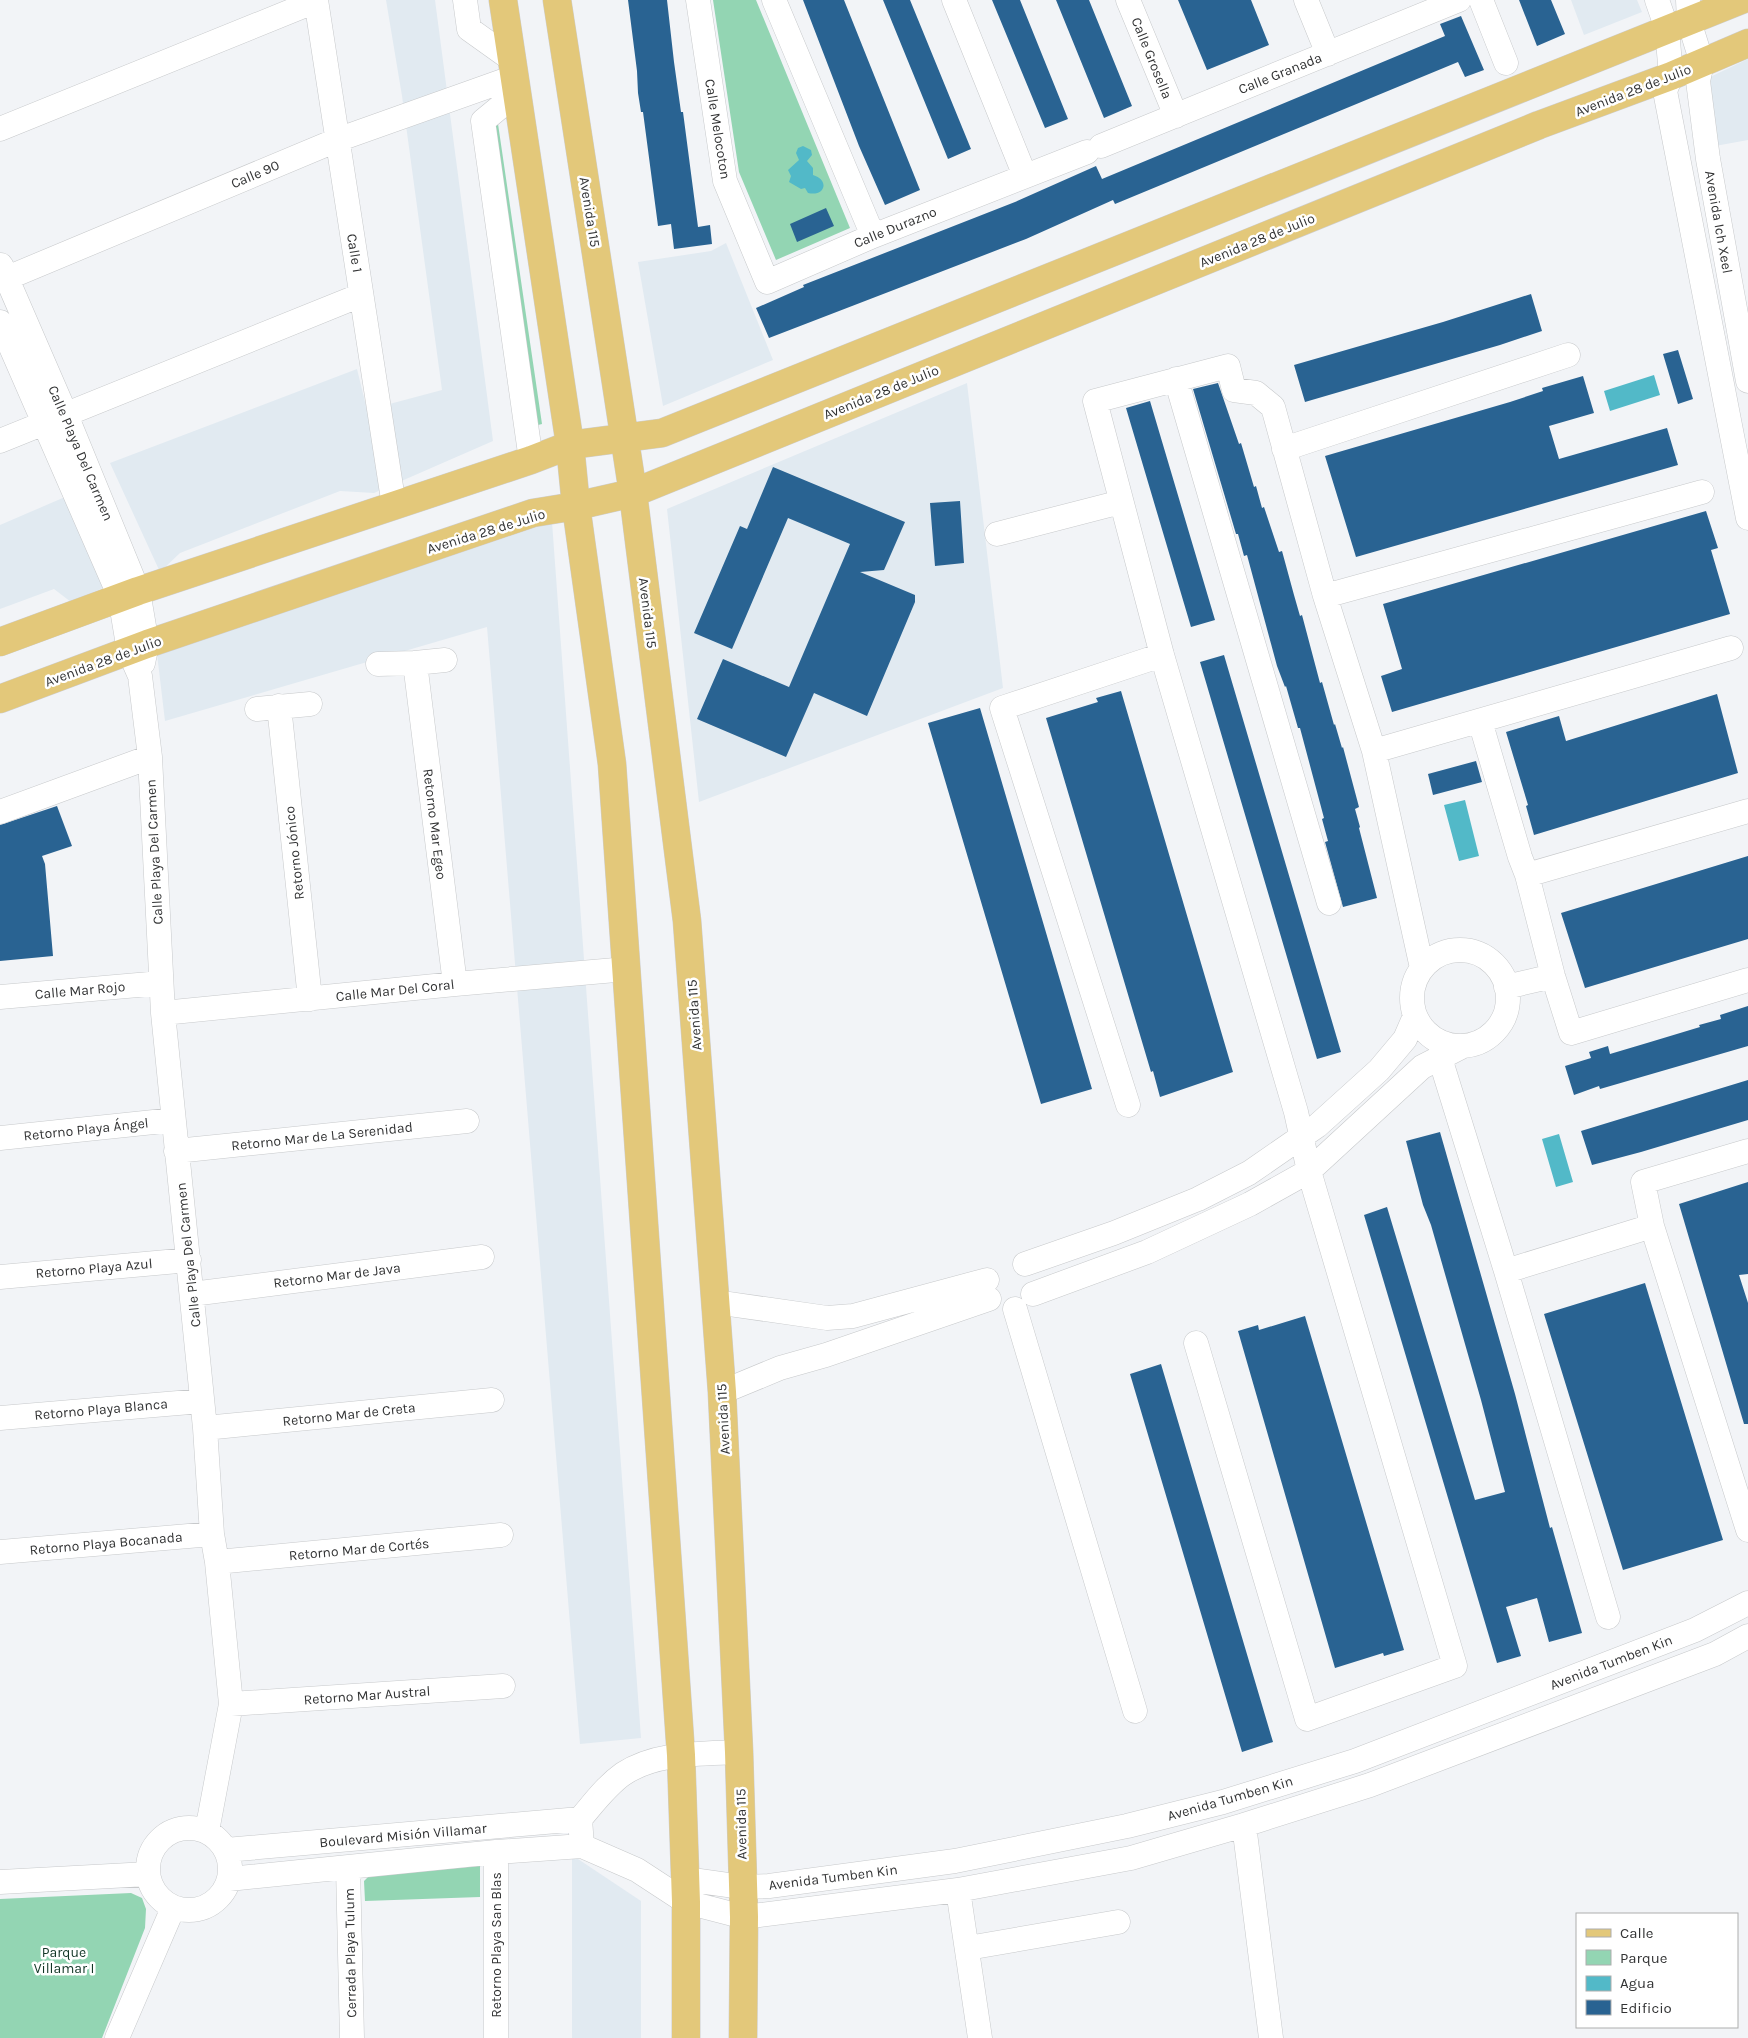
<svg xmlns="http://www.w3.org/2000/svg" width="1748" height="2038" viewBox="0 0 1748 2038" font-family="Karla,sans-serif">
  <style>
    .built { fill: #e1eaf1 }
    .green { fill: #93d5b3 }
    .water { fill: #52b9c8 }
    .building { fill: #296392 }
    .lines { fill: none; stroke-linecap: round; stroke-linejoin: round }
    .minor-casing { stroke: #c7c9cb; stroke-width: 25 }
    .major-casing { stroke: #cececf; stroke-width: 29 }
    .minor { stroke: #fff; stroke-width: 24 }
    .major { stroke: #e3c87a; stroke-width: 28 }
    .labels { text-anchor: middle; stroke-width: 5; stroke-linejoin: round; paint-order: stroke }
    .street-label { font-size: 14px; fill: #333435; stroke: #fff }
    .park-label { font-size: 14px; fill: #113525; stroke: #fff }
  </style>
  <rect width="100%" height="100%" fill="#f2f4f7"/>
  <path class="built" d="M386,0H435L493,441L374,493L340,491L180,553L160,572L110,463L357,369L367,410L442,390L402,96Z
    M1571,0H1637L1642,12L1584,35Z
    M1748,59V140L1715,146L1710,77Z
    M726,243L773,360L663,406L638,262L711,251Z
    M967,383L1003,688L699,802L667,509Z
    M65,497L103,588L71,602L54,589L0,609V525Z
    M552,522L641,1738L580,1744L487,627L165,721L157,654Z
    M572,1855L641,1901V2038H572Z"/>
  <path class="green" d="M713,0H756L850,228L776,260L739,172Z
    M497,117L542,424L538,425L493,123Z
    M480,1866V1897L365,1901L364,1881L370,1875Z
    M131,1893L142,1898L146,1909L145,1928L102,2038H0V1899Z"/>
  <path class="water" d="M803,146L811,150L812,155L807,161L813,168V175C830,180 825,197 808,193L805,188L801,189L789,182L791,176L788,170L799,160L796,153L798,148Z
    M1654,375L1660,395L1610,411L1604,391Z
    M1465,800L1479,856L1459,861L1444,805Z
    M1559,1134L1573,1182L1556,1187L1542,1139Z"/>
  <path class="building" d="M628,0H667L674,62L681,112H683L698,227L710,225L712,244L674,249L671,224L658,226L643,112H641L638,93L637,71Z
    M803,0H844L920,190L885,205L859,146Z
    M883,0H910L971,149L948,159Z
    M992,0H1020L1068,119L1045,128Z
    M1056,0H1089L1132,106L1104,118Z
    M1178,0H1251L1269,45L1207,70Z
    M1519,0H1551L1565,34L1537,46Z
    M1461,16L1484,70L1465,77L1458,62L1115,204L1113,200L1026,239L769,338L756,308L804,287L803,285L1015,202L1096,166L1102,179L1445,36L1440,24Z
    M826,208L834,226L797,242L790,224Z
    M1531,294L1542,331L1500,345L1305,402L1294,365L1443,322Z
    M1678,350L1693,399L1678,404L1663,354Z
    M1583,376L1594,413L1549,426L1559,459L1667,428L1678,465L1356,557L1325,456L1510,402L1543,391L1542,388Z
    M1218,383L1239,444L1241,443L1254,487L1256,486L1262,508L1264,507L1279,552L1282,551L1294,595L1300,616L1302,615L1320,683L1322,682L1334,725L1335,724L1342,748L1343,747L1359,807L1355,809L1360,827L1359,828L1377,898L1343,907L1325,842L1328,841L1322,819L1324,818L1300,728H1298L1286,686L1285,687L1277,666L1247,555L1244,556L1238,534H1236L1193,389Z
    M1150,401L1215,620L1191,627L1126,408Z
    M773,467L905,522L884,570L860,572L915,595V602L867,716L814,693L786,757L697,719L723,659L789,687L850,544L788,518L732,649L694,633L740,526L747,529Z
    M960,501L964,563L935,566L930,503Z
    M1706,511L1718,548L1711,550L1730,614L1392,712L1381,676L1402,669L1383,604Z
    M1224,655L1341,1052L1317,1059L1200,662Z
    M1121,691L1233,1072L1160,1097L1153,1071L1151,1072L1046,718L1098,702L1096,698Z
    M1717,694L1738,773L1534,835L1526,806L1528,805L1506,732L1559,716L1566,741Z
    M980,708L1092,1089L1041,1104L928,723Z
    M1476,761L1482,782L1433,795L1428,774Z
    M57,806L72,846L42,856L45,864L53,956L0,961V825Z
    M1748,856V939L1585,988L1561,913Z
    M1748,1006V1046L1600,1089L1599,1086L1574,1095L1565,1066L1591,1058L1589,1052L1608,1046L1610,1054L1647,1043L1700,1027L1699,1025L1721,1019L1720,1015Z
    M1748,1080V1120L1641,1152L1592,1165L1581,1131Z
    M1440,1132L1515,1394L1550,1528L1552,1527L1582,1633L1549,1642L1537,1598L1506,1607L1521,1656L1497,1663L1364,1215L1387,1207L1475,1500L1505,1492L1481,1400L1431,1225L1423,1205L1406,1141Z
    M1748,1182V1274L1739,1275L1748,1303V1424H1744L1679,1204Z
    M1645,1283L1723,1540L1623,1570L1544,1314Z
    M1305,1316L1404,1650L1384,1656L1383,1653L1335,1668L1238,1331L1258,1325L1259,1330Z
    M1161,1364L1273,1742L1242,1752L1130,1374Z"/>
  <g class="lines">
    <g class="minor-casing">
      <path id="minor" d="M316,0L394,506
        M465,0L469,29L511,59
        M698,0L725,181L767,282L873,236L1087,152
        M774,0L873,236
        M954,0L1025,176
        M1128,0L1176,116
        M1306,0L1328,54
        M1481,0L1506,63
        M1657,0L1667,29L1671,76L1665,91L1748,518
        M1688,0L1689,21L1702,63L1698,81L1708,159L1748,381
        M517,93L483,121L531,460
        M0,129L316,1
        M1101,146L1459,0
        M1,265L66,415L138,591L147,644L143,663
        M0,281L337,140L514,77
        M0,322L120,597L129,651L140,676L150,757L163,1013L205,1428L212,1534L217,1562L231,1704L207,1831
        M1176,379L1329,903
        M0,441L361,295
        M1284,449L1568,355
        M997,534L1121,502
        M1325,596L1702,492
        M415,663L455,984
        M378,664L415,663L445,660
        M279,706L310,999
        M257,709L310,704
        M1480,721L1520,857L1527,875L1553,976L1571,1033L1748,980
        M1374,751L1731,648
        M0,812L150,757
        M1527,875L1748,811
        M1412 998a48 48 0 1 1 96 0a48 48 0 1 1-96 0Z
        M1506,987L1553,976
        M0,997L161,983
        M163,1013L455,984L627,969
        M1440,1058L1506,1271L1608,1617
        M1128,1105L1002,708L1162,655
        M0,1138L173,1120
        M176,1151L467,1121
        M1748,1151L1643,1182L1652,1226L1748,1530
        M1025,1264L1114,1233L1198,1199L1249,1173L1317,1126L1379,1070L1405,1039L1415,1016
        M1506,1271L1652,1226
        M0,1277L189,1260
        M192,1294L482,1257
        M1033,1294L1147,1252L1250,1204L1309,1171L1422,1067L1463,1046
        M715,1302L827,1318L853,1316L987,1280
        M1015,1309L1135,1711
        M1196,1343L1307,1719L1455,1666L1309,1171L1296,1112L1162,655L1095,401L1228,366L1234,390L1256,393L1273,407L1325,596L1374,751L1422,968
        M722,1392L780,1368L826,1355L989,1299
        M0,1418L202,1401
        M205,1428L492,1400
        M0,1552L212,1534
        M217,1562L501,1535
        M231,1704L503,1686
        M739,1752C701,1754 656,1752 623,1774C606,1786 593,1804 580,1819L582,1846L637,1870L686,1902L744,1917L958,1890L1131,1858L1244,1825L1370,1785L1715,1654L1748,1636
        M1244,1825L1271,2038
        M148 1869a41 41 0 1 1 82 0a41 41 0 1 1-82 0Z
        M226,1850L580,1819
        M348,1867L352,2038
        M229,1879L496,1852L582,1846
        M685,1879L742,1887L769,1886L955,1861L1127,1826L1223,1802L1355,1761L1695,1630L1748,1603
        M0,1882L148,1874
        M958,1890L980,2038
        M968,1948L1118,1922
        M117,2038L173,1908
        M496,2038V1852"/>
    </g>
    <g class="major-casing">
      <path id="major" d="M503,0L570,445L576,506L612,764L681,1755L686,1902V2038
        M557,0L633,493L687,921L722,1392L739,1752L744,1917L743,2038
        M0,642L138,591L531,460L570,445L662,433L1741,0
        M0,699L147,644L533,513L576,506L633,493L1539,125L1671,76L1748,43"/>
    </g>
    <use href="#minor" class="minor"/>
    <use href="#major" class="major"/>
  </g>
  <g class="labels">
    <g class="street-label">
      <text transform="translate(1152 58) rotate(68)" y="5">Calle Grosella</text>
      <text transform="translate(1280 73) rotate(-22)" y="5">Calle Granada</text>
      <text transform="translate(1633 90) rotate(-21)" y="5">Avenida 28 de Julio</text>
      <text transform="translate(718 129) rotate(81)" y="5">Calle Melocoton</text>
      <text transform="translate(255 174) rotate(-23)" y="5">Calle 90</text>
      <text transform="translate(590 212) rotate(81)" y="5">Avenida 115</text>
      <text transform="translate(1719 222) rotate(80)" y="5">Avenida Ich Xeel</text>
      <text transform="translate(895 227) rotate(-22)" y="5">Calle Durazno</text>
      <text transform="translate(1257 240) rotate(-22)" y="5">Avenida 28 de Julio</text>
      <text transform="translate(355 253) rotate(81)" y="5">Calle 1</text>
      <text transform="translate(881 392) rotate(-22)" y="5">Avenida 28 de Julio</text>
      <text transform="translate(81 453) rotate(67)" y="5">Calle Playa Del Carmen</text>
      <text transform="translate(486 531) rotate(-17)" y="5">Avenida 28 de Julio</text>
      <text transform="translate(648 613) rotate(83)" y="5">Avenida 115</text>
      <text transform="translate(103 661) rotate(-20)" y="5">Avenida 28 de Julio</text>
      <text transform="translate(435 824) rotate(83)" y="5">Retorno Mar Egeo</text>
      <text transform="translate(154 852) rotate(-93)" y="5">Calle Playa Del Carmen</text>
      <text transform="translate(294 853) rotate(-96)" y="5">Retorno Jónico</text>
      <text transform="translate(80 990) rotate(-5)" y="5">Calle Mar Rojo</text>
      <text transform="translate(395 990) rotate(-6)" y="5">Calle Mar Del Coral</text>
      <text transform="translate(694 1015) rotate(-94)" y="5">Avenida 115</text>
      <text transform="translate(86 1129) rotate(-6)" y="5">Retorno Playa Ángel</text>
      <text transform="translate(322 1136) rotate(-6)" y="5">Retorno Mar de La Serenidad</text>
      <text transform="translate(188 1255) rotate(-96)" y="5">Calle Playa Del Carmen</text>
      <text transform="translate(94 1268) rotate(-5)" y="5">Retorno Playa Azul</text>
      <text transform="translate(337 1275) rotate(-7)" y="5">Retorno Mar de Java</text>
      <text transform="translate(101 1409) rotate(-5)" y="5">Retorno Playa Blanca</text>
      <text transform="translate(349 1414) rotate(-6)" y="5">Retorno Mar de Creta</text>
      <text transform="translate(723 1419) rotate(-93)" y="5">Avenida 115</text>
      <text transform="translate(106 1543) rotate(-5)" y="5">Retorno Playa Bocanada</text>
      <text transform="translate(359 1549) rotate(-5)" y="5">Retorno Mar de Cortés</text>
      <text transform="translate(1611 1662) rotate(-21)" y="5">Avenida Tumben Kin</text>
      <text transform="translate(367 1695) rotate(-4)" y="5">Retorno Mar Austral</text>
      <text transform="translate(1230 1798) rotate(-16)" y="5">Avenida Tumben Kin</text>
      <text transform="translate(741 1824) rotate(-91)" y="5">Avenida 115</text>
      <text transform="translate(403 1835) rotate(-5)" y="5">Boulevard Misión Villamar</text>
      <text transform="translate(833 1877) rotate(-7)" y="5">Avenida Tumben Kin</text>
      <text transform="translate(496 1945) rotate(-90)" y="5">Retorno Playa San Blas</text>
      <text transform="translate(350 1953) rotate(-91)" y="5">Cerrada Playa Tulum</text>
    </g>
    <g class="park-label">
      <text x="64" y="1957">Parque<tspan x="64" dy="16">Villamar I</tspan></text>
    </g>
  </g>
  <rect x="1576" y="1913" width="162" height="115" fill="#ffffff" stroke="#adaeae"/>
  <rect x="1586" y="1929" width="25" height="8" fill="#e3c87a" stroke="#adaeae"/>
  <text x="1620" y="1938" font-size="15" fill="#333435">Calle</text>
  <rect x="1586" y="1950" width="25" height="15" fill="#93d5b3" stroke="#adaeae"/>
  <text x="1620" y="1963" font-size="15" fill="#333435">Parque</text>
  <rect x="1586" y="1976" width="25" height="15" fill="#52b9c8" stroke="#adaeae"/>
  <text x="1620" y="1988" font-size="15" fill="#333435">Agua</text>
  <rect x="1586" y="2000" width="25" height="15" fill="#296392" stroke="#adaeae"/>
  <text x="1620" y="2013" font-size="15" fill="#333435">Edificio</text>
</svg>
